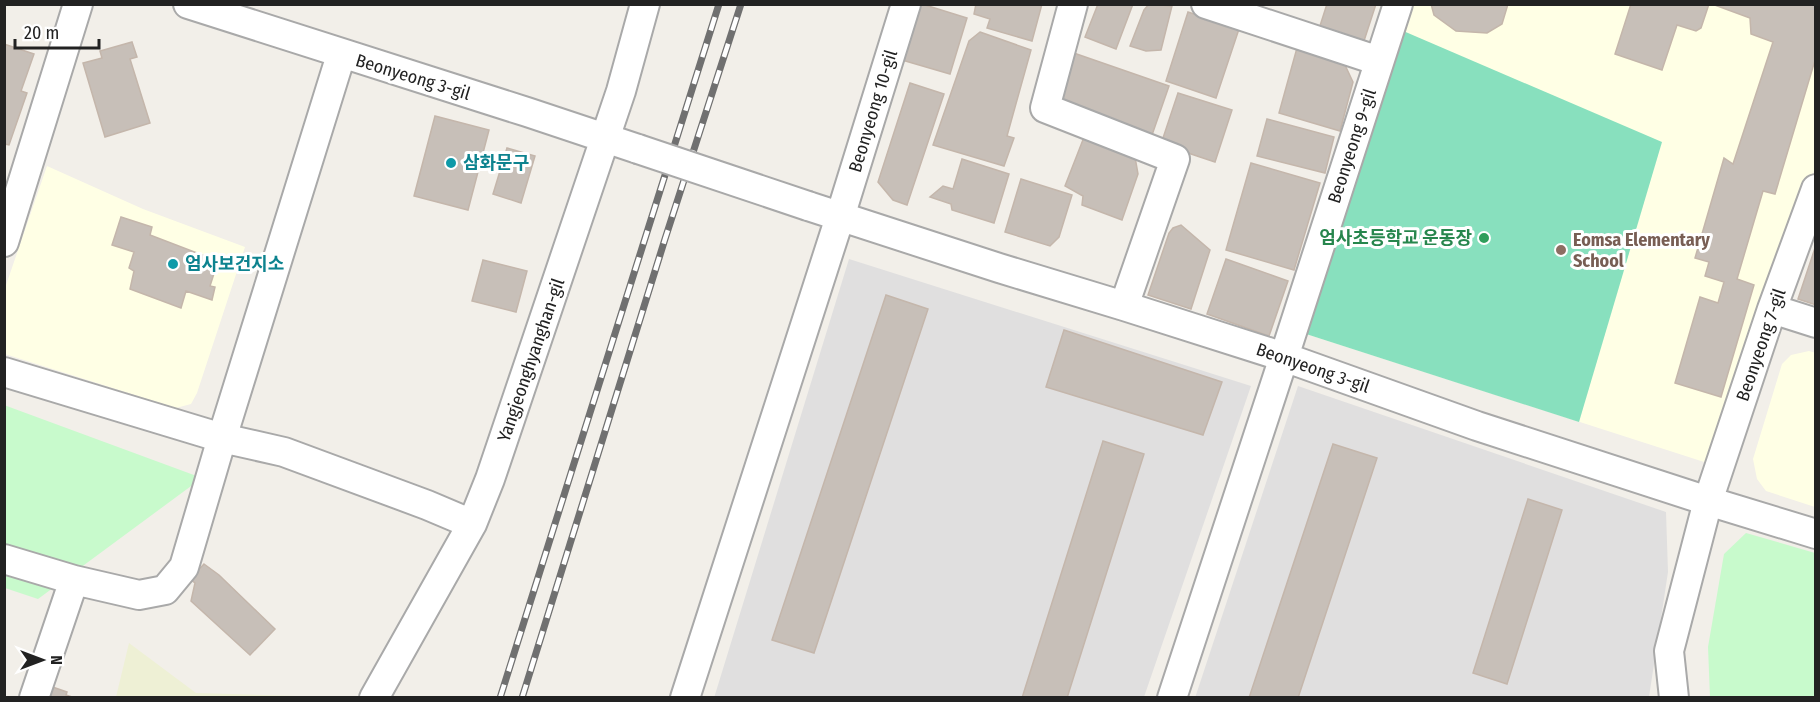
<svg xmlns="http://www.w3.org/2000/svg" width="1820" height="702" viewBox="0 0 1820 702" font-family="'Fira Sans Condensed','Noto Sans KR',sans-serif">
  <style>
    .residential { fill: #e0dfdf }
    .education { fill: #ffffe5 }
    .farmland { fill: #eef0d5 }
    .park { fill: #c8facc }
    .pitch { fill: #88e0be }
    .building { fill: #c7bfb8; stroke: #c4b6ab; stroke-width: 1.5 }
    .lines { fill: none; stroke-linecap: round; stroke-linejoin: round }
    .street-casing { stroke: #a9a9a9; stroke-width: 32 }
    .street { stroke: #fff; stroke-width: 28 }
    .rail-casing { stroke: #707070; stroke-width: 7 }
    .rail { stroke: #fff; stroke-width: 4.5; stroke-dasharray: 14; stroke-linecap: butt }
    .street-bridge-casing { stroke: #a9a9a9; stroke-width: 32; stroke-linecap: butt }
    .street-bridge { stroke: #fff; stroke-width: 28 }
    .culture-dot { fill: #0f9aa8; stroke: #fff; stroke-width: 2 }
    .leisure-dot { fill: #2e9e5b; stroke: #fff; stroke-width: 2 }
    .education-dot { fill: #8d6e63; stroke: #fff; stroke-width: 2 }
    .labels { text-anchor: middle; stroke-width: 6; stroke-linejoin: round; paint-order: stroke }
    .street-label { font-size: 18px; fill: #222; stroke: #fff }
    .culture-label { font-size: 18px; font-weight: bold; fill: #0d838f; stroke: #fff; text-anchor: start }
    .leisure-label { font-size: 18px; font-weight: bold; fill: #27864d; stroke: #fff; text-anchor: end }
    .education-label { font-size: 18px; font-weight: bold; fill: #785e54; stroke: #fff; text-anchor: start }
  </style>
  <rect width="100%" height="100%" fill="#f2efe9"/>
  <path class="residential" d="M849,259L1251,386L1144,697L714,698Z
    M1298,386L1666,512L1668,572L1649,697L1195,698Z"/>
  <path class="education" d="M1409,5H1815V167L1729,470L1303,333Z
    M47,166L143,209L245,247L197,393L191,404L176,408L5,354V288Z
    M1809,351L1816,353L1815,507L1766,491L1757,479L1753,459L1782,364L1791,355Z"/>
  <path class="farmland" d="M129,643L196,693L332,697H116Z"/>
  <path class="park" d="M4,405L202,478L38,599L5,588Z
    M1746,533L1815,553V697H1710L1708,647L1724,554Z"/>
  <path class="pitch" d="M1401,30L1662,142L1579,422L1303,333Z"/>
  <path class="building" d="M911,4H922L967,18L950,74L895,58Z
    M976,4H1042L1032,41L987,28L990,19L974,14Z
    M1098,4H1133L1116,49L1085,37Z
    M1149,4L1172,6L1161,50L1146,51L1130,46L1144,10Z
    M1327,4H1376L1362,47L1318,32Z
    M1431,4H1508L1502,24L1487,33L1456,31L1434,15Z
    M1631,4H1709L1701,28L1696,31L1677,25L1662,70L1615,54Z
    M1712,4H1816V57L1775,194L1763,191L1737,279L1754,285L1721,397L1675,383L1700,297L1718,303L1724,282L1705,276L1709,262L1695,258L1724,158L1733,164L1773,42L1751,34L1750,18Z
    M1188,12L1239,29L1216,98L1166,81Z
    M980,32L1031,50L1007,136L1014,138L1004,166L933,145L969,41Z
    M132,42L137,57L130,59L150,123L105,137L83,63L102,58L100,51Z
    M4,44L34,54L21,91L27,93L9,145L4,144Z
    M1297,48L1343,61L1353,82L1340,131L1279,113Z
    M1068,51L1169,86L1152,135L1051,100Z
    M910,83L944,94L907,205L893,200L878,182Z
    M1178,93L1232,110L1215,162L1161,144Z
    M435,116L489,130L468,210L414,196Z
    M1267,119L1334,137L1325,173L1257,156Z
    M1086,132L1135,157L1138,174L1122,220L1082,205L1083,196L1065,186Z
    M507,148L535,156L521,203L493,194Z
    M962,159L1009,174L994,223L952,210L951,204L930,197L943,186L953,189Z
    M1251,163L1320,183L1294,270L1226,250Z
    M1021,179L1072,195L1059,237L1050,246L1005,232Z
    M121,217L152,227L150,235L218,261L210,286L215,287L212,300L186,291L181,308L130,289L134,271L129,268L134,252L112,245Z
    M1181,225L1210,250L1191,309L1148,295L1169,233L1173,228Z
    M1816,245V305L1798,299Z
    M1226,259L1288,281L1269,336L1207,314Z
    M483,260L527,271L516,312L472,301Z
    M886,295L928,309L814,653L772,640Z
    M1064,330L1222,382L1203,435L1046,387Z
    M1103,441L1144,454L1067,698H1022Z
    M1333,444L1377,458L1298,698H1249Z
    M1528,499L1562,510L1507,684L1473,673Z
    M204,564L219,575L275,629L250,655L191,601L195,583L190,579Z
    M41,683L67,692L66,695L75,698H37Z"/>
  <g class="lines">
    <g class="street-casing">
      <path id="street" d="M188,4L527,112L638,149
        M1073,4L1045,108L1175,159L1124,306
        M1206,4L1379,61
        M341,55L222,438L284,452L427,505L472,524
        M808,206L999,268L1124,306L1284,357L1477,426L1708,501L1816,534
        M4,242L78,4
        M1772,309L1816,323
        M4,372L222,438L184,567L165,590L139,595L74,580L34,698
        M4,559L74,580
        M374,698L472,524L490,479L621,91L645,4
        M685,698L840,217L906,4
        M1172,698L1284,357L1398,4
        M1674,698L1669,651L1708,501L1772,309L1816,189"/>
    </g>
    <use href="#street" class="street"/>
    <g class="rail-casing">
      <path id="rail" d="M500,698L719,4
        M522,698L665,239L741,4"/>
    </g>
    <use href="#rail" class="rail"/>
    <g class="street-bridge-casing">
      <path id="street-bridge" d="M638,149L808,206"/>
    </g>
    <use href="#street-bridge" class="street-bridge"/>
  </g>
  <g class="culture-dot">
    <circle cx="451" cy="163" r="6"/>
    <circle cx="173" cy="264" r="6"/>
  </g>
  <circle class="leisure-dot" cx="1484" cy="238" r="6"/>
  <circle class="education-dot" cx="1561" cy="250" r="6"/>
  <g class="labels">
    <g class="street-label">
      <text transform="translate(413 77) rotate(17)" y="6">Beonyeong 3-gil</text>
      <text transform="translate(873 111) rotate(-73)" y="6">Beonyeong 10-gil</text>
      <text transform="translate(1352 146) rotate(-72)" y="6">Beonyeong 9-gil</text>
      <text transform="translate(1761 345) rotate(-71)" y="6">Beonyeong 7-gil</text>
      <text transform="translate(531 360) rotate(-71)" y="6">Yangjeonghyanghan-gil</text>
      <text transform="translate(1313 368) rotate(19)" y="6">Beonyeong 3-gil</text>
    </g>
    <g class="culture-label">
      <text x="463" y="169">삼화문구</text>
      <text x="185" y="270">엄사보건지소</text>
    </g>
    <g class="leisure-label">
      <text x="1472" y="244">엄사초등학교 운동장</text>
    </g>
    <g class="education-label">
      <text x="1573" y="246">Eomsa Elementary<tspan x="1573" dy="21">School</tspan></text>
    </g>
  </g>
  <rect width="1820" height="702" fill="none" stroke="#222222" stroke-width="12"/>
  <g transform="translate(42 660) rotate(90)" stroke="#ffffff" stroke-width="4.5" paint-order="stroke">
  <path d="M0-4.5L10 22L0 15L-10 22Z" fill="#222222"/>
  <text y="-9" font-size="16" font-weight="bold" text-anchor="middle" fill="#222222">N</text>
  </g>
  <path d="M15 39v9h84v-9" fill="none" stroke="#222222" stroke-width="3"/>
  <text x="24" y="39" font-size="18" fill="#222222" stroke="#ffffff" stroke-width="4.5" paint-order="stroke">20 m</text>
</svg>
